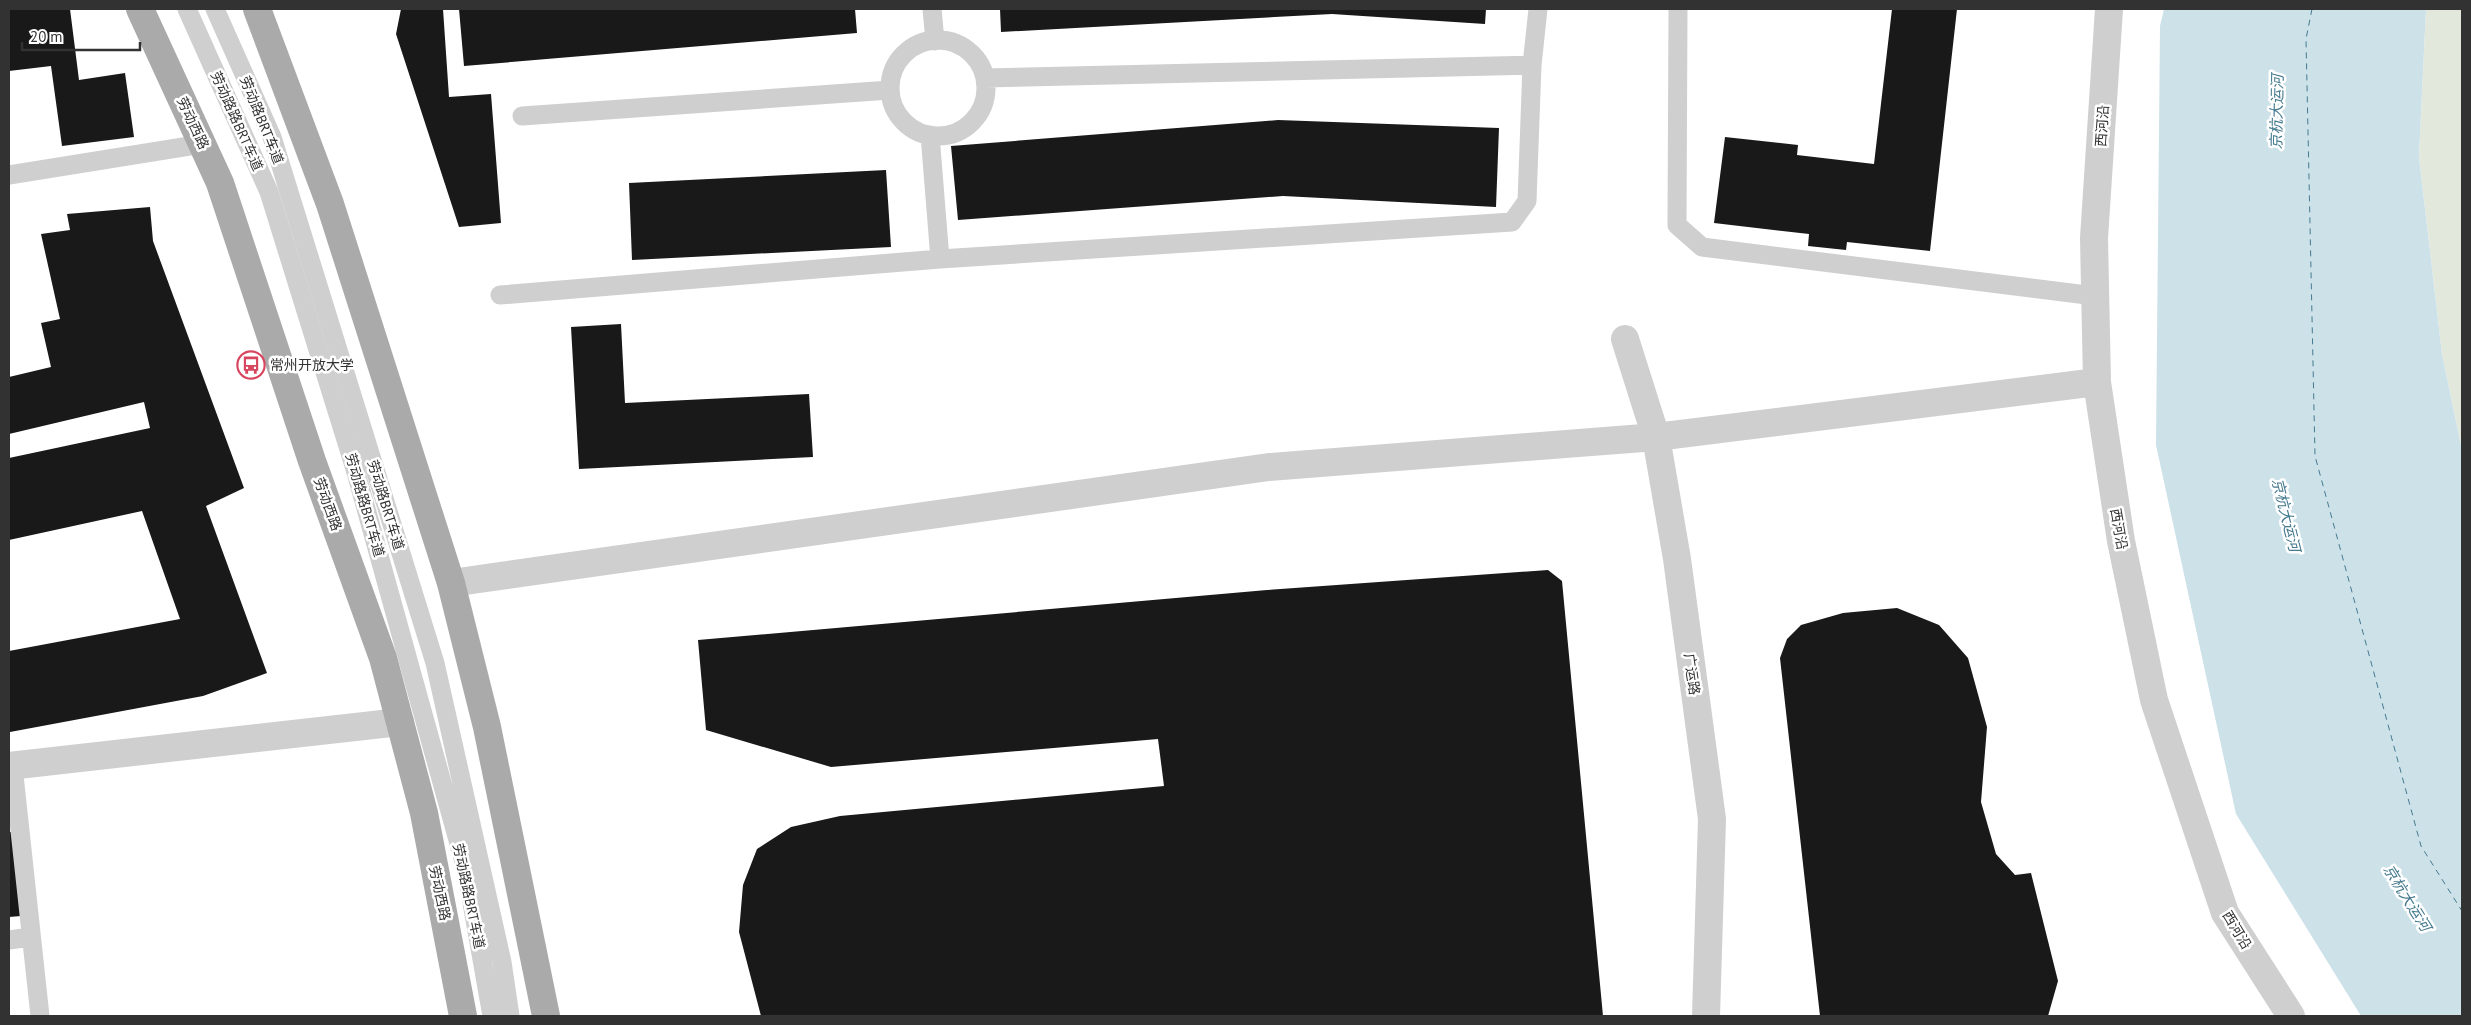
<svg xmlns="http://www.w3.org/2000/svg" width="2471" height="1025" viewBox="0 0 2471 1025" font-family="'PT Sans','Noto Sans SC',sans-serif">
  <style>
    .green { fill: #e3e8dc }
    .water { fill: #cde1e9 }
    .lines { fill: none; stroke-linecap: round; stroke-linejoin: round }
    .ferry { stroke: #457a8f; stroke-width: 1; stroke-dasharray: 6 5; stroke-linecap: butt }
    .building { fill: #191919 }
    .service { stroke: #cfcfcf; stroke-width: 19 }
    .minor { stroke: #cfcfcf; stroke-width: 28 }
    .primary { stroke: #aaa; stroke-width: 28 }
    .labels { text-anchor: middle; stroke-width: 5; stroke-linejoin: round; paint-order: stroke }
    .street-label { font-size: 14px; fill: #323232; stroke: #fff }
    .poi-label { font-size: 14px; fill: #323232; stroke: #fff; text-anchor: start }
    .water-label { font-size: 15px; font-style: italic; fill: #457a8f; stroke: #fff }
  </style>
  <rect width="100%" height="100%" fill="#fff"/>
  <path class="green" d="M2426,9H2462V450L2442,354L2419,157Z"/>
  <path class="water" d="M2164,9H2426L2419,157L2442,354L2462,450V1016H2361L2236,814L2156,445L2160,26Z"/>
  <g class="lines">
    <path class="ferry" d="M2312,9L2306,39L2315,456L2421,846L2462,911"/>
  </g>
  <path class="building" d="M9,9H70L79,80L125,73L134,137L62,146L51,66L9,71Z
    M401,9H443L449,97L491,94L501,223L459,227L396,34Z
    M459,9H855L857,33L464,66Z
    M1000,9H1486L1485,24L1332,14L1001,32Z
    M1892,9H1957L1930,251L1847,242L1846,250L1808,246L1809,234L1714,223L1725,137L1798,145L1797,155L1874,164Z
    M1278,120L1499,128L1496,207L1283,196L958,220L951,146Z
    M886,170L891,247L632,260L629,183Z
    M150,207L153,241L244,488L206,506L267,673L203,696L10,732L9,651L180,619L142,511L9,540V458L150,428L144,402L9,434V377L51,367L41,323L60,319L41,234L70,230L67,214Z
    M621,324L625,403L809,394L813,457L579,469L571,327Z
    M1548,570L1562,581L1603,1016H761L739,932L743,885L757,849L791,827L840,816L1164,786L1158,739L831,767L706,730L698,640L1267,590Z
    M1897,608L1939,625L1968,658L1987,727L1981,802L1996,854L2015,875L2031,873L2058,981L2048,1016H1820L1780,658L1787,639L1801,625L1843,613Z
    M9,832H12L21,916L9,917Z"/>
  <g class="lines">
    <path class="service" d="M187,9L269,192L355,469L466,869L492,1016
      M215,9L272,137L435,663L502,962L510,1016
      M932,9L935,41
      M1678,9L1677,225L1702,247L2095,296
      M890 88a48 48 0 1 1 96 0a48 48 0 1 1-96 0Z
      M985,78L1532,65
      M522,116L890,90
      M930,135L940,259
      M9,175L202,144
      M500,295L940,259L1512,222L1527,201L1532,65L1538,9
      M13,766L40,1016
      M9,940L31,937"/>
    <path class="minor" d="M2109,9L2094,238L2097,382L2121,541L2154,700L2225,913L2291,1016
      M1625,339L1656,437L1677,559L1712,819L1706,1016
      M451,583L1269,467L1656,437L2097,382
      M9,766L400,722"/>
    <path class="primary" d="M140,9L220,183L312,461L383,658L424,813L463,1016
      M257,9L330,204L451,583L487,727L546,1016"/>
  </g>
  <defs>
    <g id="bus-ring" transform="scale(1.4375)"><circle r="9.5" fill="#fff" stroke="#d8455e" stroke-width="1.5"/><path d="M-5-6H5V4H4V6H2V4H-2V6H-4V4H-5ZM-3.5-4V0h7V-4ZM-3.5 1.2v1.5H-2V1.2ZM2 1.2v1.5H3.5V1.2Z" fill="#d8455e"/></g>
  </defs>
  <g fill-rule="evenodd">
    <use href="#bus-ring" x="251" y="365"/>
  </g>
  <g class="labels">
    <g class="street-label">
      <text transform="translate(262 120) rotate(68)" y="5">劳动路BRT车道</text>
      <text transform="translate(237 121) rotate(66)" y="5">劳动路路BRT车道</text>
      <text transform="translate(193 123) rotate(65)" y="5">劳动西路</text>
      <text transform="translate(2102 126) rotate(-86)" y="5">西河沿</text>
      <text transform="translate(328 504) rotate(70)" y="5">劳动西路</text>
      <text transform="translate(365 505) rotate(74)" y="5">劳动路路BRT车道</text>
      <text transform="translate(386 505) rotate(73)" y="5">劳动路BRT车道</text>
      <text transform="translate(2119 529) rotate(80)" y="5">西河沿</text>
      <text transform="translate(1692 674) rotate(82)" y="5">广运路</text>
      <text transform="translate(440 893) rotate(78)" y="5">劳动西路</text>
      <text transform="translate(469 896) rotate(78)" y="5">劳动路路BRT车道</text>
      <text transform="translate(2237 930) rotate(59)" y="5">西河沿</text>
    </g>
    <g class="poi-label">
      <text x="270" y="370">常州开放大学</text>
    </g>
    <g class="water-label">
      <text transform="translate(2277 112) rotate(-89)" y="5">京杭大运河</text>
      <text transform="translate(2286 515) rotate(76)" y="5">京杭大运河</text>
      <text transform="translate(2407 898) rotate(58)" y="5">京杭大运河</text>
    </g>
  </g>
  <rect width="2471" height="1025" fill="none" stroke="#323232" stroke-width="20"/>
  <path d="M22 42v8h118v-8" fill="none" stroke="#323232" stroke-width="2.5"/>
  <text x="30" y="42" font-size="15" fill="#323232" stroke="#ffffff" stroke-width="4" paint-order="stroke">20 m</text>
</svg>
